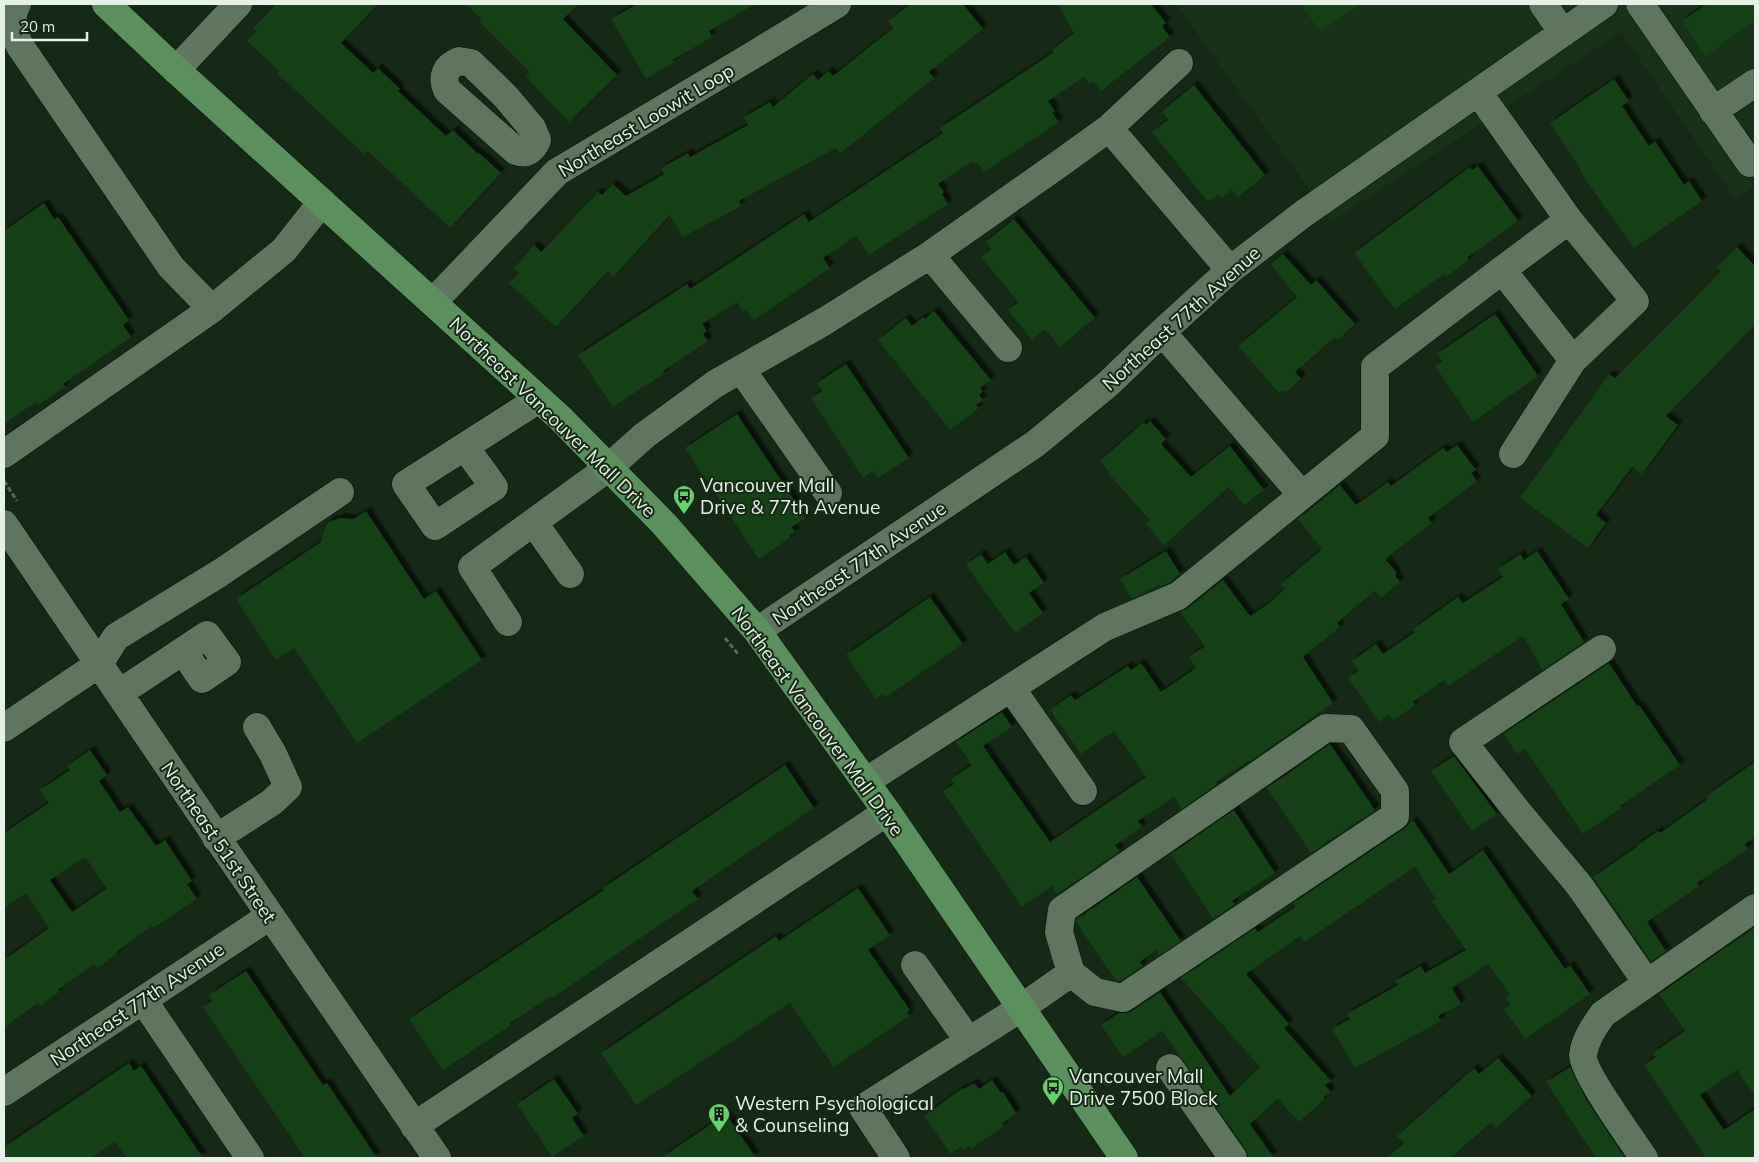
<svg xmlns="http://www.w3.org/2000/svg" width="1759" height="1162" viewBox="0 0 1759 1162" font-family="Mulish,sans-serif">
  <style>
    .built { fill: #183119 }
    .building { fill: #134017; fill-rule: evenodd; filter: url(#shadow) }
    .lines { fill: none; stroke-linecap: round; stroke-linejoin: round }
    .minor-casing { stroke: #021203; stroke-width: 29 }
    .major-casing { stroke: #021203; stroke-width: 29 }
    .path { stroke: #5a6b5a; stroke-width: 3; stroke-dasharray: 5 2.5; stroke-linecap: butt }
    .minor { stroke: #5f755f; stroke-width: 28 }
    .major { stroke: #5c8f5e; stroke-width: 28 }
    .labels { text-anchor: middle; stroke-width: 4; stroke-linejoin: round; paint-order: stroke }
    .street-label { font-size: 19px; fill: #e6f2e5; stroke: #162916 }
    .poi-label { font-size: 19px; fill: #e6f2e5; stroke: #162916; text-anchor: start }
  </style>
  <defs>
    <filter id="shadow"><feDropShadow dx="4.5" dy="-4.5" stdDeviation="1" flood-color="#0009"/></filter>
  </defs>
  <rect width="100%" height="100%" fill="#162916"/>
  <path class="built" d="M1176,4H1755V186L1736,200L1621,32L1332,221Z"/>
  <path class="building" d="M276,4H378L341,43L373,73L378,68L400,89L398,91L446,136L453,130L478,154L479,153L501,173L450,228L368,151L364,154L277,73L279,71L247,41L257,31L253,28Z
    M466,4H579L563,19L617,75L569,122L526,77L530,72L480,22L482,20Z
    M637,4H755L709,31L712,37L672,60L674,62L646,79L611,19Z
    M910,4H963L983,29L929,72L934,78L841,153L836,148L739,201L741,206L683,237L670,215L613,277L608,271L556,327L509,283L519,273L514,268L534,245L541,252L598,192L602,195L613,184L626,196L664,174L661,168L688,153L690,157L748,125L744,117L770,102L773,107L813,74L818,80L829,71L833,76L893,28L888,21Z
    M1058,4H1151L1166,23L1162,26L1170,37L1101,91L1093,81L1089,84L1084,77L1048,101L1055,111L1052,113L1059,122L984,172L977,162L974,163L973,161L938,184L944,192L942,194L948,204L869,255L856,236L823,258L830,268L754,320L746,310L743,312L737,302L702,324L707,331L703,334L708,341L663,371L665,373L613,407L578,355L687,284L690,289L804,214L809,222L943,133L940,128L1054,52L1052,50L1074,33Z
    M1301,4H1362L1320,32Z
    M1707,4H1755V21L1706,56L1682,21Z
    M1614,79L1629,101L1622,106L1649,146L1655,141L1684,185L1689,181L1702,201L1634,248L1583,176L1579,167L1550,123Z
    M1194,85L1265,175L1238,197L1232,190L1222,198L1219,194L1208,202L1152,132L1168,120L1162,111Z
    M1478,166L1518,221L1467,258L1469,260L1446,277L1444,274L1395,309L1354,253L1470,167L1472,170Z
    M44,203L54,219L58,217L129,320L123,325L131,337L63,384L65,387L38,405L36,402L4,424V231Z
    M1014,219L1095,318L1060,347L1045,329L1032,340L1008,310L1018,302L981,257L991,249L986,242Z
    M1737,247L1755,266V325L1666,416L1678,425L1642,474L1632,467L1596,515L1606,523L1588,548L1520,498L1609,374L1615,378L1721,271L1717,267Z
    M1283,254L1311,285L1316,280L1355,324L1338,340L1335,337L1295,372L1301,379L1286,392L1284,390L1279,393L1238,346L1297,297L1271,264Z
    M934,311L991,380L980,388L983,391L979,395L983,400L976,405L979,408L950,430L878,340L906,318L912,326L923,317L925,319Z
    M1495,314L1538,376L1473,422L1435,366L1442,361L1437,354Z
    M846,364L909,458L878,478L873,471L863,478L811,398L822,391L817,383Z
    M737,414L806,518L792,527L795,532L789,536L790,538L759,559L685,448Z
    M1150,421L1166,439L1161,444L1191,477L1230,446L1264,490L1244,505L1229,487L1164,545L1146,524L1150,520L1108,473L1109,472L1100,461L1144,422L1146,425Z
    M1457,445L1476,470L1471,473L1477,481L1428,518L1432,523L1385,559L1397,573L1395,575L1400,582L1381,598L1375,591L1337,623L1340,627L1303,657L1333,703L1249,762L1248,761L1216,782L1217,784L1182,809L1174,797L1138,821L1142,827L1115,845L1120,851L1057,894L1052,886L1022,907L943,791L954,784L951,779L972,765L956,742L1002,712L1012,727L983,746L1050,842L1146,777L1114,731L1081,754L1050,710L1071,695L1075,700L1128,666L1131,670L1141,663L1161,692L1196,668L1189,657L1205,646L1180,612L1188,608L1223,580L1250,616L1268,604L1285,589L1281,584L1322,549L1298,519L1340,485L1356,505L1388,482L1391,486L1443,448L1447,452Z
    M366,511L424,599L436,591L482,660L357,743L294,648L276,660L236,599L321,542L325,527L329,522L340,518L354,519Z
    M1166,551L1180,574L1170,582L1160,587L1159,585L1132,599L1120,579Z
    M1537,551L1569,599L1561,604L1584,642L1543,670L1523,636L1448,686L1444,680L1413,702L1415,705L1393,721L1389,715L1379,722L1348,678L1358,671L1352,661L1376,644L1383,654L1415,632L1413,629L1458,597L1463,603L1503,577L1498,569L1520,554L1524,560Z
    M1005,552L1014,565L1026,557L1044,583L1029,593L1043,613L1015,633L966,565L981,554L988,564Z
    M930,597L963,644L886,697L883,694L876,699L846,655Z
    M1609,663L1637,706L1639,705L1680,765L1620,806L1621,808L1583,834L1525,749L1517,754L1503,734Z
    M1330,744L1375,810L1311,853L1267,788Z
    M90,750L107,775L99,781L120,812L128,807L156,846L165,840L192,881L187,884L197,899L153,928L152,926L116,952L117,954L97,968L94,964L58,990L59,992L40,1006L38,1003L4,1027V960L49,928L26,893L4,908V833L49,803L40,790L70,770L67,766ZM85,857L107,888L72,912L50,880Z
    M1454,756L1497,814L1472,831L1431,771Z
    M1755,762V837L1745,844L1748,849L1697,883L1699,886L1647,922L1666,951L1651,961L1593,877L1637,847L1636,846L1658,831L1660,833L1708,799L1706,796Z
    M785,765L814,808L692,891L698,899L552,998L551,996L510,1023L511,1025L443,1070L409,1019L604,890L603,888Z
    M1234,810L1275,873L1232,901L1235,904L1213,919L1171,854Z
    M1413,820L1449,874L1483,850L1565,969L1570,965L1590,994L1525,1039L1504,1009L1510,1005L1506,998L1510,995L1488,964L1452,988L1461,1004L1438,1016L1441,1021L1355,1068L1332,1029L1350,1019L1347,1014L1398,985L1395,981L1421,966L1425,973L1466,950L1432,901L1436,899L1415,867L1304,942L1300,936L1246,974L1289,1024L1284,1028L1331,1081L1325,1085L1331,1092L1323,1098L1325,1099L1299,1122L1278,1099L1250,1124L1274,1158H1248L1246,1149L1162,1031L1123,1057L1101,1025L1119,1013H1126L1132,1011L1160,992L1230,1096L1260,1067L1181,978L1255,928L1258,932L1295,907L1293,903L1404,829Z
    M1137,877L1181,941L1160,955L1156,950L1140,962L1143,966L1120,981H1116L1076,922L1077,919Z
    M858,888L890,935L868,950L910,1010L907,1012L909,1016L834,1067L790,1003L636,1105L601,1053L776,936L779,941Z
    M1755,927V1096L1737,1070L1700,1095L1724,1130L1755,1109V1158H1706L1644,1065L1656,1057L1653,1053L1685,1031L1659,994Z
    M246,971L323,1085L327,1083L377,1158H305L203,1007L212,1001L209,995Z
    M1498,1058L1532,1096L1496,1128L1491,1123L1450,1158H1387L1404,1143L1397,1136L1474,1068L1479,1074Z
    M129,1063L134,1071L141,1066L203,1158H127L115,1142L91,1158H4V1147Z
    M1570,1067L1586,1099L1625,1158H1596L1546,1082Z
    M554,1079L578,1114L572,1118L584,1136L552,1157L517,1104Z
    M992,1080L1001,1093L1003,1092L1016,1113L1002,1124L1004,1126L971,1149L969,1146L963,1150L961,1147L951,1154L924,1116L963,1088L964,1089L974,1083L979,1089Z
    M726,1114L756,1158H661Z"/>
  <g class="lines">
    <g class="minor-casing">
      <path id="minor" d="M17,4C9,18 13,32 20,46L171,267L212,309L284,250L322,202
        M1543,4L1563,33
        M1640,4L1750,163L1755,160
        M459,61L471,63L506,97L532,128L537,140C533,150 526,155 516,151L447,90C441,76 446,66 459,61Z
        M176,70L238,4
        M1478,92L1569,220
        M1713,111L1755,83
        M1109,128L1230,270
        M930,255L1008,348
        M1502,270L1569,220L1635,301L1573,360
        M433,302L557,172L755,54L837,4
        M1162,332L1302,495
        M741,369L828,493
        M465,447L494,487L435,526L406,484L539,399
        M4,454L212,309
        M534,523L570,574
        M4,524L237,867L437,1158
        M508,622L472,567L608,468L645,435L715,384L825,321L930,255L1062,162L1109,128L1179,63
        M757,631L1035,444L1108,384L1162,332L1230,270L1303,214L1604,4
        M1602,649L1463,742L1518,812L1579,885L1647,983
        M1011,688L1083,791
        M119,693C149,674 178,654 207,635L227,662L202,679L183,651
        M4,728L99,664L116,637L220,573L340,492
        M1326,728L1351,729L1395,791V816L1123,998L1095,992L1071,973L1059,932L1062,910Z
        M865,782L1105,627L1178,596L1375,436V367L1502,270L1573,360L1513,454
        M216,838L272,802L288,787L273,754L257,727
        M915,965L968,1040
        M143,1000L250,1158
        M1170,1068L1233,1158
        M4,1092L270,916
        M414,1126L887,812
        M896,1158L863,1108L1021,1008L1071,973
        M1644,1158C1633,1142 1582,1071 1583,1055C1585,1039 1594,1027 1603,1014L1755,908"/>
    </g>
    <g class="major-casing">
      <path id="major" d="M106,4L176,70L560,418L664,524L757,631L887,812L1124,1158"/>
    </g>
    <path class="path" d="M4,481L17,501
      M725,638L738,654"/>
    <use href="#minor" class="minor"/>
    <use href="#major" class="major"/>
  </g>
  <defs>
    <g id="bus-pin" transform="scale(1.125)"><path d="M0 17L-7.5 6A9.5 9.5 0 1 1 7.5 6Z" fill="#61d46a" stroke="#162916"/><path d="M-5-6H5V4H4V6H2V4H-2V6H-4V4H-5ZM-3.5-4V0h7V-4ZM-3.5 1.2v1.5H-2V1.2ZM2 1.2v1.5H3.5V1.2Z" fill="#111"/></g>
    <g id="building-pin" transform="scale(1.125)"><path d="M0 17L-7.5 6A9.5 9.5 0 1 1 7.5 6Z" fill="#61d46a" stroke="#162916"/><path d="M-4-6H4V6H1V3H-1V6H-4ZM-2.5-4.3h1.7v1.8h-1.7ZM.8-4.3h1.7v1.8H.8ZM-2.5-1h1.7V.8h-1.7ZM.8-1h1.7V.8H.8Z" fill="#111"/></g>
  </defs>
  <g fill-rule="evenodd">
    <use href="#bus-pin" x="684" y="496"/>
    <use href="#bus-pin" x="1053" y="1087"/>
    <use href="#building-pin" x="719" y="1114"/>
  </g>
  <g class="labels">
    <g class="street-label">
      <text transform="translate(646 120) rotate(-31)" y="7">Northeast Loowit Loop</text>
      <text transform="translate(1181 318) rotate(-42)" y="7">Northeast 77th Avenue</text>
      <text transform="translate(553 417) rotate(44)" y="7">Northeast Vancouver Mall Drive</text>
      <text transform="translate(859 563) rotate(-34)" y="7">Northeast 77th Avenue</text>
      <text transform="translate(818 721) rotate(54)" y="7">Northeast Vancouver Mall Drive</text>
      <text transform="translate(219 842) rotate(56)" y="7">Northeast 51st Street</text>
      <text transform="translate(137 1004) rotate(-34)" y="7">Northeast 77th Avenue</text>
    </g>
    <g class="poi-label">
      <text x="700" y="492">Vancouver Mall<tspan x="700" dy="22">Drive &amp; 77th Avenue</tspan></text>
      <text x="1069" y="1083">Vancouver Mall<tspan x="1069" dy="22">Drive 7500 Block</tspan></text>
      <text x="735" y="1110">Western Psychological<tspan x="735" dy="22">&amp; Counseling</tspan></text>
    </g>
  </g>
  <rect width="1759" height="1162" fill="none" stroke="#e6f2e5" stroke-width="10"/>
  <path d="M12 32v8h75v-8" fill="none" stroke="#e6f2e5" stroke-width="2.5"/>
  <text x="20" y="32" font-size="15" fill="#e6f2e5" stroke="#162916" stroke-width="4" paint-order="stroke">20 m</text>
</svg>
